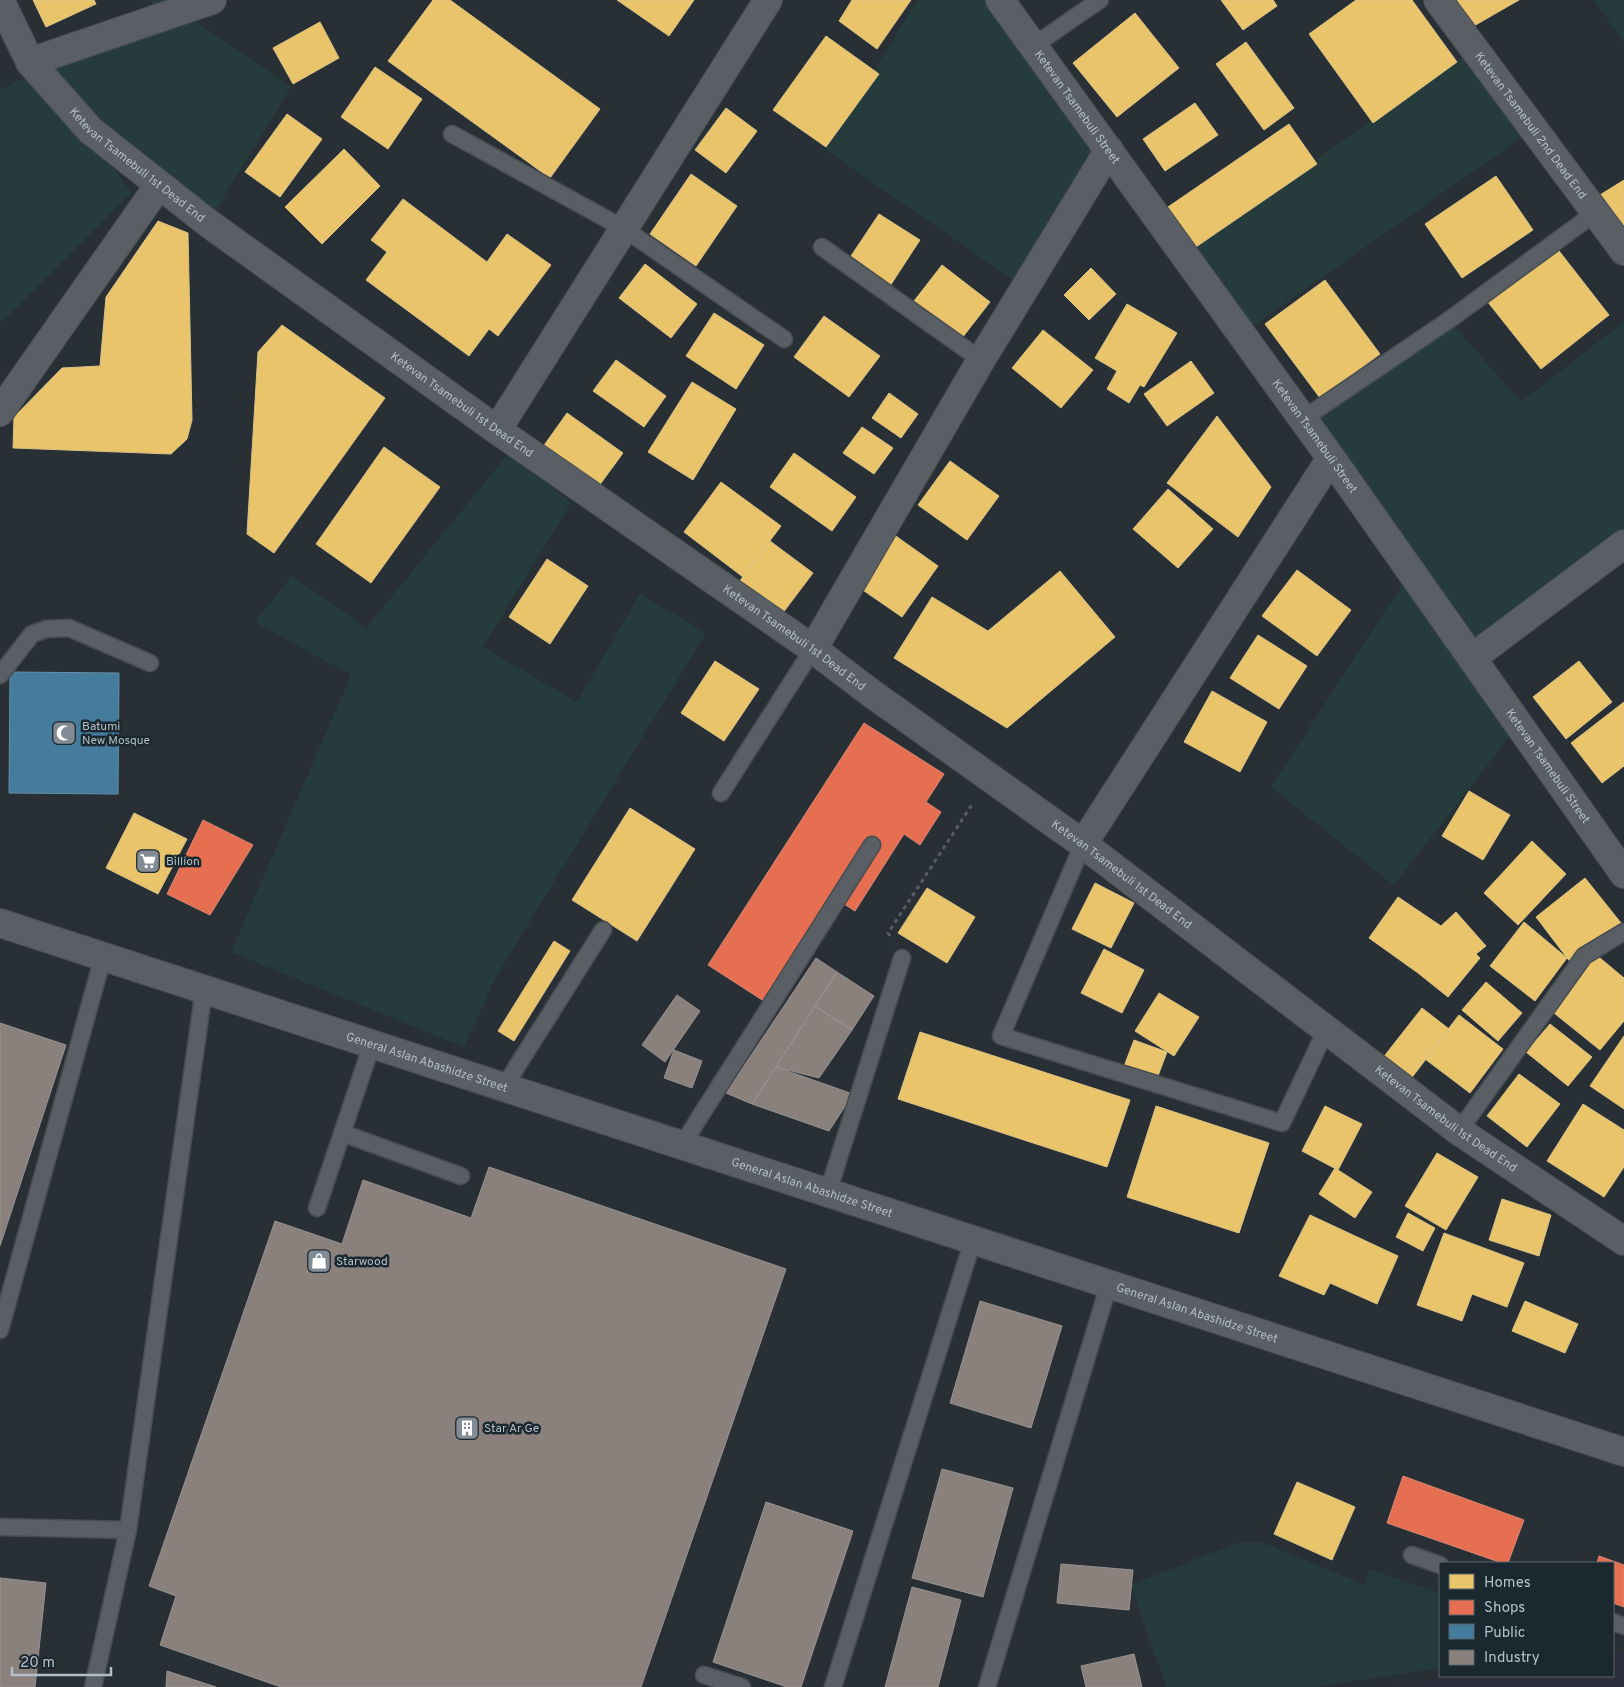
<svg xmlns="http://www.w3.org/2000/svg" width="1624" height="1687" viewBox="0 0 1624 1687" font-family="Overpass,sans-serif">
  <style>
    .medical { fill: #2e2f3c }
    .green { fill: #263c3c }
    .homes { fill: #e9c46a; stroke: #d9c286 }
    .shops { fill: #e76f51; stroke: #d78774 }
    .public { fill: #457b9d; stroke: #668faa }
    .industry { fill: #8a817c; stroke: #969392 }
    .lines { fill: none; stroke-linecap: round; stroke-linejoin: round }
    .service-casing { stroke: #474c50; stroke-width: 19 }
    .minor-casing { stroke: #474c50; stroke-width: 30 }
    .tertiary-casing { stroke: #474c50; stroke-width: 30 }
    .path { stroke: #575d61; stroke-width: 3; stroke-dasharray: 4 4; stroke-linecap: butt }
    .service { stroke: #595f64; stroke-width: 16 }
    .minor { stroke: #595f64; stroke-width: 28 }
    .tertiary { stroke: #595f64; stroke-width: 28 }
    .labels { text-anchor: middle; stroke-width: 5; stroke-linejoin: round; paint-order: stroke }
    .street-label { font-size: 12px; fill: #b3bec7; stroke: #1c2830 }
    .poi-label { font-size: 12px; fill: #b3bec7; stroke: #1c2830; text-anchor: start }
  </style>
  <rect width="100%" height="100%" fill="#293035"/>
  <path class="medical" d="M1624,1651V1687H1375L1454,1676H1613V1653Z"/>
  <path class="green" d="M151,0H212L180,11L291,87L208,223L30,62L158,18Z
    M917,0H1000L1109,150L1025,288L826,150Z
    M1594,0H1624V43Z
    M1475,50L1534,129L1241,334L1182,251Z
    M29,76L104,154L131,193L2,322L0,321V90Z
    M1449,320L1521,402L1624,322V544L1473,658L1519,724L1394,885L1271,787L1411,571L1303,419Z
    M509,453L571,503L483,647L577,702L640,594L706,633L497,975L464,1047L231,952L351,675L255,622L292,576L366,628Z
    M1237,1543H1264L1365,1585L1369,1569L1440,1593V1668L1314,1687H1166L1131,1585Z"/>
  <path class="homes" d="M33,0H94L96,4L46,27Z
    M433,0H450L600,109L550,178L388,61Z
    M617,0H694L669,36Z
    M852,0H911L877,49L839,21Z
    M1221,0H1273L1277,6L1243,30Z
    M1356,0H1412L1457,62L1373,123L1309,34Z
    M1456,0H1519L1472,27Z
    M1135,13L1179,68L1117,117L1073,63Z
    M320,22L339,58L293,84L273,48Z
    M826,36L879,74L826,147L773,110Z
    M1246,42L1294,108L1264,130L1216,64Z
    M375,67L422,99L388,149L341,117Z
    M1195,103L1218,135L1165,171L1143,139Z
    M726,108L757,131L726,173L695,150Z
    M287,114L322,139L280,197L245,172Z
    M1289,124L1317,164L1193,249L1165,209Z
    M344,149L380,186L322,244L285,207Z
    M691,174L737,206L696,266L650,234Z
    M1496,176L1533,230L1462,278L1425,224Z
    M1624,180V236L1595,198Z
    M403,199L487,262L507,234L551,265L498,336L489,329L469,356L366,280L387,252L371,240Z
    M879,214L920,240L890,286L849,259Z
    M158,221L188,233L192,420L187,439L171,454L13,448L14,417L62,368L100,366L106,297Z
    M1556,247L1609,315L1541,369L1487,301Z
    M645,264L697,304L671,338L619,298Z
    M942,265L990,302L962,338L914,301Z
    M1091,268L1116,294L1089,320L1064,295Z
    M1325,280L1380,354L1320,398L1265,324Z
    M1127,304L1177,333L1144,387L1140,385L1129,403L1107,389L1117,371L1095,358Z
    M714,313L764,345L736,389L686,356Z
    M824,316L880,356L849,397L794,357Z
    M282,325L385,398L274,553L247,534L258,352Z
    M1043,330L1093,370L1061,408L1012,368Z
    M616,360L666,396L644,427L593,391Z
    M1191,361L1214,393L1167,426L1144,394Z
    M692,382L736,409L693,480L648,452Z
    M889,393L918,414L901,438L872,418Z
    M567,413L623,453L596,490L540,451Z
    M1217,416L1271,487L1238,537L1167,483Z
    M862,427L893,448L874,474L843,453Z
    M384,447L440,487L371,583L316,544Z
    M794,453L856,497L832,531L770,487Z
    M950,461L999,496L967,540L918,505Z
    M721,482L781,526L743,577L684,532Z
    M1168,489L1213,529L1178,568L1133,529Z
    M893,534L938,566L902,617L857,586Z
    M770,541L813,573L782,614L739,582Z
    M547,559L588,586L550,644L509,617Z
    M1297,570L1351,610L1317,656L1262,616Z
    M1060,571L1115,637L1007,728L894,658L932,597L988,631Z
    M1258,635L1307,666L1279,709L1230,678Z
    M715,661L759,689L724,741L681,713Z
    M1579,661L1612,702L1566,739L1533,697Z
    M1212,691L1267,722L1240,772L1184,742Z
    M1624,702V766L1602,783L1571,743Z
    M1469,791L1510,815L1483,860L1442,836Z
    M630,808L695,849L637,941L572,900Z
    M134,813L187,839L158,894L106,868Z
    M1532,841L1566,874L1518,925L1484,893Z
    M1585,878L1621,923L1571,963L1536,917Z
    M1095,883L1134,903L1111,948L1072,929Z
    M927,888L975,917L947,963L898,933Z
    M1398,897L1441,926L1456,912L1486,946L1476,954L1480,958L1448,997L1418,973L1369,938Z
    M1524,922L1567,958L1535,1001L1490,966Z
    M554,941L570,951L514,1041L498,1031Z
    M1104,949L1144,970L1122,1013L1081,993Z
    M1594,953L1624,978V1021L1600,1050L1549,1009Z
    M1486,982L1522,1013L1498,1041L1462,1010Z
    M1159,993L1199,1017L1174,1056L1135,1031Z
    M1422,1008L1449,1029L1410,1080L1382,1059Z
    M1459,1015L1503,1049L1470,1093L1425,1059Z
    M1550,1024L1592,1057L1568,1086L1526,1052Z
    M920,1032L1130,1100L1107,1167L898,1099Z
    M1624,1036V1109L1590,1086Z
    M1134,1040L1167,1052L1156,1081L1123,1069Z
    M1519,1074L1560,1104L1527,1147L1487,1116Z
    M1583,1104L1624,1130V1167L1604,1197L1547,1161Z
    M1156,1106L1269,1143L1239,1233L1127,1197Z
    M1325,1106L1362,1124L1338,1170L1302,1151Z
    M1437,1153L1478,1177L1446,1230L1405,1206Z
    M1335,1168L1372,1192L1355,1218L1319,1194Z
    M1502,1199L1551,1215L1539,1256L1489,1240Z
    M1408,1213L1435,1228L1423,1251L1396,1237Z
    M1310,1215L1398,1256L1377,1304L1330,1283L1324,1295L1279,1276Z
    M1444,1233L1524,1263L1507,1307L1472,1294L1462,1321L1417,1305Z
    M1525,1301L1578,1324L1565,1353L1512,1331Z
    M1297,1482L1355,1507L1332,1560L1274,1534Z"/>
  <path class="shops" d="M864,723L944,774L926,802L941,812L920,845L904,834L855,911L841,902L773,1007L708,965Z
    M203,820L253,845L210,915L167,894Z
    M1403,1476L1524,1520L1508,1563H1502L1387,1523Z
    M1599,1556L1624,1565V1607L1613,1603V1563H1597Z"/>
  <path class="public" d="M10,672L119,673L118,794L9,793Z"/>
  <path class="industry" d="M816,958L837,972L752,1104L726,1093Z
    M837,972L874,996L852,1030L815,1006Z
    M677,995L700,1011L665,1062L642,1045Z
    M815,1006L852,1030L819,1078L776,1067Z
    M0,1023L66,1045L0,1246Z
    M674,1050L702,1061L692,1088L664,1078Z
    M776,1067L853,1094L829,1131L752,1104Z
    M489,1167L786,1269L641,1687H281L160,1645L176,1596L149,1586L275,1221L342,1244L363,1180L471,1218Z
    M980,1301L1062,1326L1031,1428L950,1403Z
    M942,1469L1013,1488L983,1597L912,1578Z
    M766,1502L853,1531L801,1687H787L713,1662Z
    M1061,1564L1133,1570L1129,1610L1057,1603Z
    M0,1578L46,1583L35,1687H0Z
    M912,1587L961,1600L938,1687H885Z
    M1134,1654L1142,1687H1086L1081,1666Z
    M167,1671L216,1687H166Z"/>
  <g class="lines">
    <g class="service-casing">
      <path id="service" d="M1033,46L1100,0
        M452,134L623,228L784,339
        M822,247L981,360
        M1303,419L1449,320L1595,213
        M0,675L32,634L46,629L69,628L150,663
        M721,793L813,649
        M1083,844L1001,1036L1282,1123L1326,1030
        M504,1087L603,930
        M1459,1131L1584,956L1624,932
        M342,1133L461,1176
        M682,1145L872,845
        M828,1192L902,958
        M317,1208L372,1044
        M0,1330L103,957
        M0,1527L128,1530
        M1412,1555L1440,1565
        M1613,1622L1624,1626
        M704,1675L742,1687
        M93,1687L128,1530L204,989
        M833,1687L973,1240
        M987,1687L1109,1284"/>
    </g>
    <g class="minor-casing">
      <g id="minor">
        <path id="s1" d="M0,0L30,62L90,130L208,223L497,430L813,649L871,693L1083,844L1459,1131L1624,1241"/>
        <path id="s2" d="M1000,0L1331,458L1624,874"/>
        <path id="s3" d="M1438,0L1624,251"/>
        <path d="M30,62L212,0"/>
        <path d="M0,412L159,185"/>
        <path d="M497,430L768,0"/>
        <path d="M813,649L981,360L1109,150"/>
        <path d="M1472,658L1624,544"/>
        <path d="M1083,844L1331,458"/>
      </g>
    </g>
    <g class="tertiary-casing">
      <g id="tertiary">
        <path id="s4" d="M0,923L1624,1452"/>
      </g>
    </g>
    <path class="path" d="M890,936L888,933L973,803"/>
    <use href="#service" class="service"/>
    <use href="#minor" class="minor"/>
    <use href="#tertiary" class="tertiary"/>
  </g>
  <defs>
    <g id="mosque-square" transform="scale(1.25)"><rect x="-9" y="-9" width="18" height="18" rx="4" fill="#838c94" stroke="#1c2830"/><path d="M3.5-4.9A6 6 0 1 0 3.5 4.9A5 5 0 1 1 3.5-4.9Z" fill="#fff"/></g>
    <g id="supermarket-square" transform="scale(1.25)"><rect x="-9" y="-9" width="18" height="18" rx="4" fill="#838c94" stroke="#1c2830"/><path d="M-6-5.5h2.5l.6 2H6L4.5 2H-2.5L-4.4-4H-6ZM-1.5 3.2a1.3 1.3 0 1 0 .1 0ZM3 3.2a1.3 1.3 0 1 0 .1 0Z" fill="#fff"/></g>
    <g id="shop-square" transform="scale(1.25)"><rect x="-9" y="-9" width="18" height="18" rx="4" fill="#838c94" stroke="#1c2830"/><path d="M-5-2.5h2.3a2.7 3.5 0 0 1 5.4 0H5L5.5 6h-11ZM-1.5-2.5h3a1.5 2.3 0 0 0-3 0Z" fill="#fff"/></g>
    <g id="building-square" transform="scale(1.25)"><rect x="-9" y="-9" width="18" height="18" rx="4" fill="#838c94" stroke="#1c2830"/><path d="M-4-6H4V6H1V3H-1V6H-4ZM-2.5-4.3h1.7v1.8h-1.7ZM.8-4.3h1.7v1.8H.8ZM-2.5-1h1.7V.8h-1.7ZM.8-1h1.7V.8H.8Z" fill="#fff"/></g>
  </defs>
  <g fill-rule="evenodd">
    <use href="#mosque-square" x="64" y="733"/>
    <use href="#supermarket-square" x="148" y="861"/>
    <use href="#shop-square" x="319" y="1261"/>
    <use href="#building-square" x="467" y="1428"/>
  </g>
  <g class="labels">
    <g class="street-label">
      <text dy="4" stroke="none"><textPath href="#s2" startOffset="132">Ketevan Tsamebuli Street</textPath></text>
      <text dy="4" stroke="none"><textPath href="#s3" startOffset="156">Ketevan Tsamebuli 2nd Dead End</textPath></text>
      <text dy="4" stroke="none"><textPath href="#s1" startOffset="218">Ketevan Tsamebuli 1st Dead End</textPath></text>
      <text dy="4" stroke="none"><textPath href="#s1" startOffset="622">Ketevan Tsamebuli 1st Dead End</textPath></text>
      <text dy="4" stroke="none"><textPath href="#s2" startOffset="538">Ketevan Tsamebuli Street</textPath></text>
      <text dy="4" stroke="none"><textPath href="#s1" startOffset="1028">Ketevan Tsamebuli 1st Dead End</textPath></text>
      <text dy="4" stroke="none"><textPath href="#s2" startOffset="942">Ketevan Tsamebuli Street</textPath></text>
      <text dy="4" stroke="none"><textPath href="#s1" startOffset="1432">Ketevan Tsamebuli 1st Dead End</textPath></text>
      <text dy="4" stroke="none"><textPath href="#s4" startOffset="449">General Aslan Abashidze Street</textPath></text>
      <text dy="4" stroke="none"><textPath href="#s1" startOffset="1838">Ketevan Tsamebuli 1st Dead End</textPath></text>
      <text dy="4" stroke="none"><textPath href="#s4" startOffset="854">General Aslan Abashidze Street</textPath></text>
      <text dy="4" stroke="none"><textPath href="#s4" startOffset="1259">General Aslan Abashidze Street</textPath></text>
    </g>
    <g class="poi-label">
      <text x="82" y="730">Batumi<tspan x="82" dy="14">New Mosque</tspan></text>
      <text x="166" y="865">Billion</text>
      <text x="336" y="1265">Starwood</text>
      <text x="484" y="1432">Star Ar Ge</text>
    </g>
  </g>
  <rect x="1439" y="1562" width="175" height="115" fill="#1c2830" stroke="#58646c"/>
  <rect x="1449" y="1574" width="25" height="15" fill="#e9c46a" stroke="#58646c"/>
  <text x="1484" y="1587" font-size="15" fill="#b3bec7">Homes</text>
  <rect x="1449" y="1600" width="25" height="15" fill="#e76f51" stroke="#58646c"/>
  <text x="1484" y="1612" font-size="15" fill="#b3bec7">Shops</text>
  <rect x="1449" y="1624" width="25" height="15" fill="#457b9d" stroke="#58646c"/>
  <text x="1484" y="1637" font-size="15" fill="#b3bec7">Public</text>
  <rect x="1449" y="1650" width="25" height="15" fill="#8a817c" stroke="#58646c"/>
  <text x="1484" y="1662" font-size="15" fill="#b3bec7">Industry</text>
  <path d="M12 1667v8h99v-8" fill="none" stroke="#b3bec7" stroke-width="2.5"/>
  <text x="20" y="1667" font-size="15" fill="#b3bec7" stroke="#1c2830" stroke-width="4" paint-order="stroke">20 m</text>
</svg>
